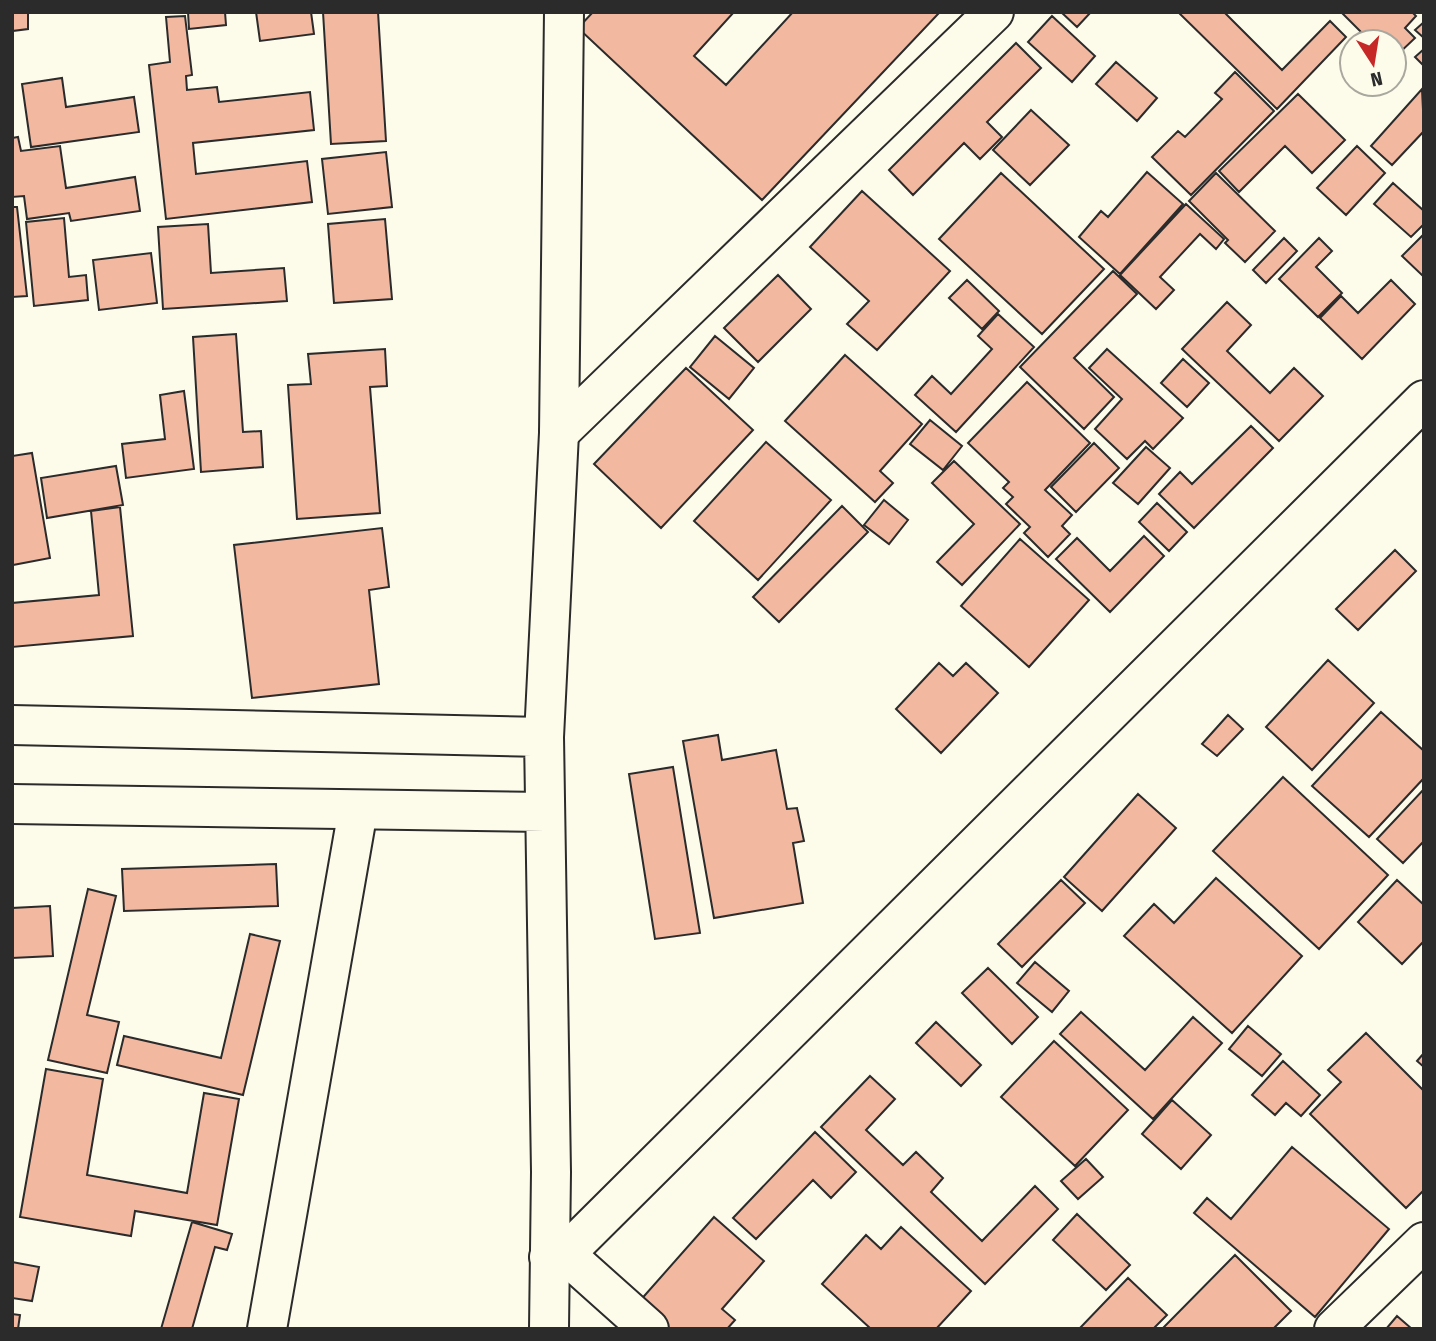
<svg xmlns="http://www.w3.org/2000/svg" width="1436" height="1341" viewBox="0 0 1436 1341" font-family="'Fira Sans Condensed',sans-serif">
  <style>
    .building { fill: #f2b8a0; stroke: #2b2b2b; stroke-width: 2 }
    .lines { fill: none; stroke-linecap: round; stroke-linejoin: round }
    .street-casing { stroke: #2b2b2b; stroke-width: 42 }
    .secondary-casing { stroke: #2b2b2b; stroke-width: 42 }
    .street { stroke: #fdfbea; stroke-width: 38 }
    .secondary { stroke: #fdfbea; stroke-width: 38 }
  </style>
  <rect width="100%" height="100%" fill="#fdfbea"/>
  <path class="building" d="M12,12H28V29L12,31Z
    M188,12H225L226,25L189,29Z
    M256,12H311L314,34L260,41Z
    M323,12H378L386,141L331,144Z
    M593,12H734L694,56L726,85L793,12L939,13L762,200L578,28Z
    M1061,12H1091L1077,27Z
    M1178,12H1224L1282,70L1330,21L1346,37L1277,109Z
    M1341,12H1412L1416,16L1405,28L1415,38L1394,58V42H1371Z
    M185,16L192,75L186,76L187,90L217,87L219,102L310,92L314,130L193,143L196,174L307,161L312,202L166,219L149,65L170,62L166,17Z
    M1052,16L1095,56L1072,82L1028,42Z
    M1424,22V38L1415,30Z
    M1016,43L1041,68L987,122L1002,137L980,159L964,143L913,195L889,170Z
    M1424,49V66L1415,57Z
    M1116,62L1157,98L1137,121L1096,84Z
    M1235,72L1274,111L1191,195L1152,157L1178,131L1185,137L1222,99L1215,93Z
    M62,78L66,107L134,97L139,132L31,147L22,84Z
    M1422,89L1424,131L1392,165L1371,146Z
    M1298,94L1345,140L1312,173L1285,146L1239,192L1219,171Z
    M1031,110L1069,145L1030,185L993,150Z
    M18,137L21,151L60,146L66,188L135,177L140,211L71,221L69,213L27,219L24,196L12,197V138Z
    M1357,146L1385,173L1346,215L1317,188Z
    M386,152L392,207L328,214L322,159Z
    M1147,172L1183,204L1120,274L1079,237L1101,211L1108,217Z
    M1001,173L1104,269L1042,334L939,239Z
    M1216,173L1275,231L1245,262L1225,243L1228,240L1189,201Z
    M1393,183L1424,211V224L1411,237L1374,204Z
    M862,191L950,271L877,350L847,324L869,301L810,247Z
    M1186,204L1224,239L1216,249L1200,234L1160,277L1174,290L1156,309L1120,275Z
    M12,207H17L27,296L12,297Z
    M64,218L69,277L86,275L88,300L34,306L26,222Z
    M385,219L392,299L334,303L328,224Z
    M208,224L211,273L284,268L287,301L163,309L158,227Z
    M1424,234V277L1402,256Z
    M1284,238L1297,251L1266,283L1253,270Z
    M1319,238L1332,251L1316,267L1342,293L1318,317L1279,279Z
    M151,253L157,303L99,310L93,260Z
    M1113,271L1137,294L1074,358L1114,397L1084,429L1020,367Z
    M778,275L811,309L758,362L724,328Z
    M967,280L999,311L982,329L949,298Z
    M1391,280L1415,304L1362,359L1320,318L1341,296L1358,313Z
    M1227,302L1251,325L1227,351L1270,393L1294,368L1323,396L1279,441L1182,349Z
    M998,314L1034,347L956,432L915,395L932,376L951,394L992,349L978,336Z
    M236,334L243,432L261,431L263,467L201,472L193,337Z
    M715,336L754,368L729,399L690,367Z
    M385,349L387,386L370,387L380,513L297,519L288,385L311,384L308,354Z
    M1107,349L1183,418L1153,449L1145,441L1127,459L1095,429L1122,399L1089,368Z
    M845,355L922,424L880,471L893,483L875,502L785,421Z
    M1183,359L1209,383L1187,407L1161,383Z
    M686,368L753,430L661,528L594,464Z
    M1027,382L1090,443L1045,490L1072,515L1062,526L1070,534L1048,557L1024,533L1030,527L1006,504L1013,497L1003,488L1009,482L968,443Z
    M184,391L194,469L126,478L122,444L165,439L160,395Z
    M930,420L962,446L943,470L910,444Z
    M1251,426L1273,448L1194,528L1159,494L1180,472L1192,484Z
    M766,442L831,500L758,580L694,521Z
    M1094,443L1119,468L1076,512L1051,487Z
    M1146,447L1170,468L1138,504L1113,483Z
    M32,453L50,558L13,565L12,456Z
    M954,461L1020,524L962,585L937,562L974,524L932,483Z
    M116,466L123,505L47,518L41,478Z
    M884,500L908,520L889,544L864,525Z
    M1157,503L1187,532L1169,551L1139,522Z
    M842,506L868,532L779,622L753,597Z
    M120,507L133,636L12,647V603L99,595L91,511Z
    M382,528L389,587L369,590L379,684L252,698L234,545Z
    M1144,536L1164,556L1110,612L1056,559L1077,538L1110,571Z
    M1020,539L1089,600L1029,667L961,606Z
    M1395,550L1416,571L1358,630L1336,609Z
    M1328,660L1374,703L1312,770L1266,727Z
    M939,663L953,676L966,663L998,693L941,753L896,709Z
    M1381,712L1424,751V778L1369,837L1312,786Z
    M1228,715L1243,729L1217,756L1202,744Z
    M718,735L722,760L776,750L787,809L797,808L804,841L793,843L803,903L714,918L683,741Z
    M673,767L700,933L655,939L629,774Z
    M1283,777L1388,875L1319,949L1213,851Z
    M1424,789V841L1403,863L1377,839Z
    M1138,794L1176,828L1102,911L1064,877Z
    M276,864L278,906L124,911L122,869Z
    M1216,878L1302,956L1232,1033L1124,936L1154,904L1174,923Z
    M1061,880L1085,903L1022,967L998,944Z
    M1397,880L1424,905V941L1402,964L1358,922Z
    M88,889L116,896L87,1015L119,1022L107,1073L48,1060Z
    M50,906L53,956L12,958V908Z
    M250,934L280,941L243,1095L117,1065L124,1036L221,1058Z
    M1035,962L1069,991L1052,1012L1017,983Z
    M988,968L1038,1017L1012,1044L962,993Z
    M1081,1012L1145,1070L1193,1017L1222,1043L1153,1119L1060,1034Z
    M936,1022L981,1065L961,1086L916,1043Z
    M1248,1026L1281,1054L1262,1076L1229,1049Z
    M1366,1033L1424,1091V1190L1406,1208L1310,1114L1341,1082L1328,1070Z
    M1054,1041L1128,1110L1075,1166L1001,1097Z
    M1424,1053V1067L1417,1061Z
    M1283,1061L1320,1095L1301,1116L1286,1103L1275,1115L1252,1095Z
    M46,1069L103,1079L87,1175L187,1193L204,1093L239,1099L217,1225L135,1211L131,1236L20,1217Z
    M870,1076L895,1099L866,1130L903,1165L916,1152L943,1178L931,1192L982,1241L1035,1186L1058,1209L985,1284L821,1127Z
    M1172,1100L1211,1135L1181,1169L1142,1134Z
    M815,1132L856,1172L831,1198L813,1180L756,1239L733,1218Z
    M1292,1147L1389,1229L1315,1317L1194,1213L1207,1198L1231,1219Z
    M1086,1159L1103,1177L1078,1199L1061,1181Z
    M1077,1214L1130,1265L1106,1290L1053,1240Z
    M714,1217L764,1261L722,1309L735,1320L727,1329H667L638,1303Z
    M192,1222L232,1234L227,1250L215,1247L192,1329H161Z
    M901,1227L971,1291L936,1329H871L822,1284L866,1235L881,1249Z
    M1235,1255L1291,1311L1273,1329H1162Z
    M12,1262L39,1267L32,1301L12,1298Z
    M1128,1278L1167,1315L1153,1329H1079Z
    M12,1314L20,1315L18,1329H12Z
    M1397,1316L1412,1329H1386Z"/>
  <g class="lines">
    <g class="street-casing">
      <path id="street" d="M559,433L994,12
        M565,1254L649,1329
        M549,1257L565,1254L1424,400
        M267,1329L358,810
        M1334,1329L1424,1242"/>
    </g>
    <g class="secondary-casing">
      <path id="secondary" d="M12,725L544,737
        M12,804L545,812
        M549,1329L551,1172L544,737L559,433L564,12"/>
    </g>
    <use href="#street" class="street"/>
    <use href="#secondary" class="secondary"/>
  </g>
  <rect width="1436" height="1341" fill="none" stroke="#2b2b2b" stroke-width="28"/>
  <g transform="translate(1373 63) rotate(168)"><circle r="33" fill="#fdfbea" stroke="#a9a89e" stroke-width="2"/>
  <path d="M0-5L12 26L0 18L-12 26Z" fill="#c62828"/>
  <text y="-10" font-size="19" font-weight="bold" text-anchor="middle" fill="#2b2b2b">N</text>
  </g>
</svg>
